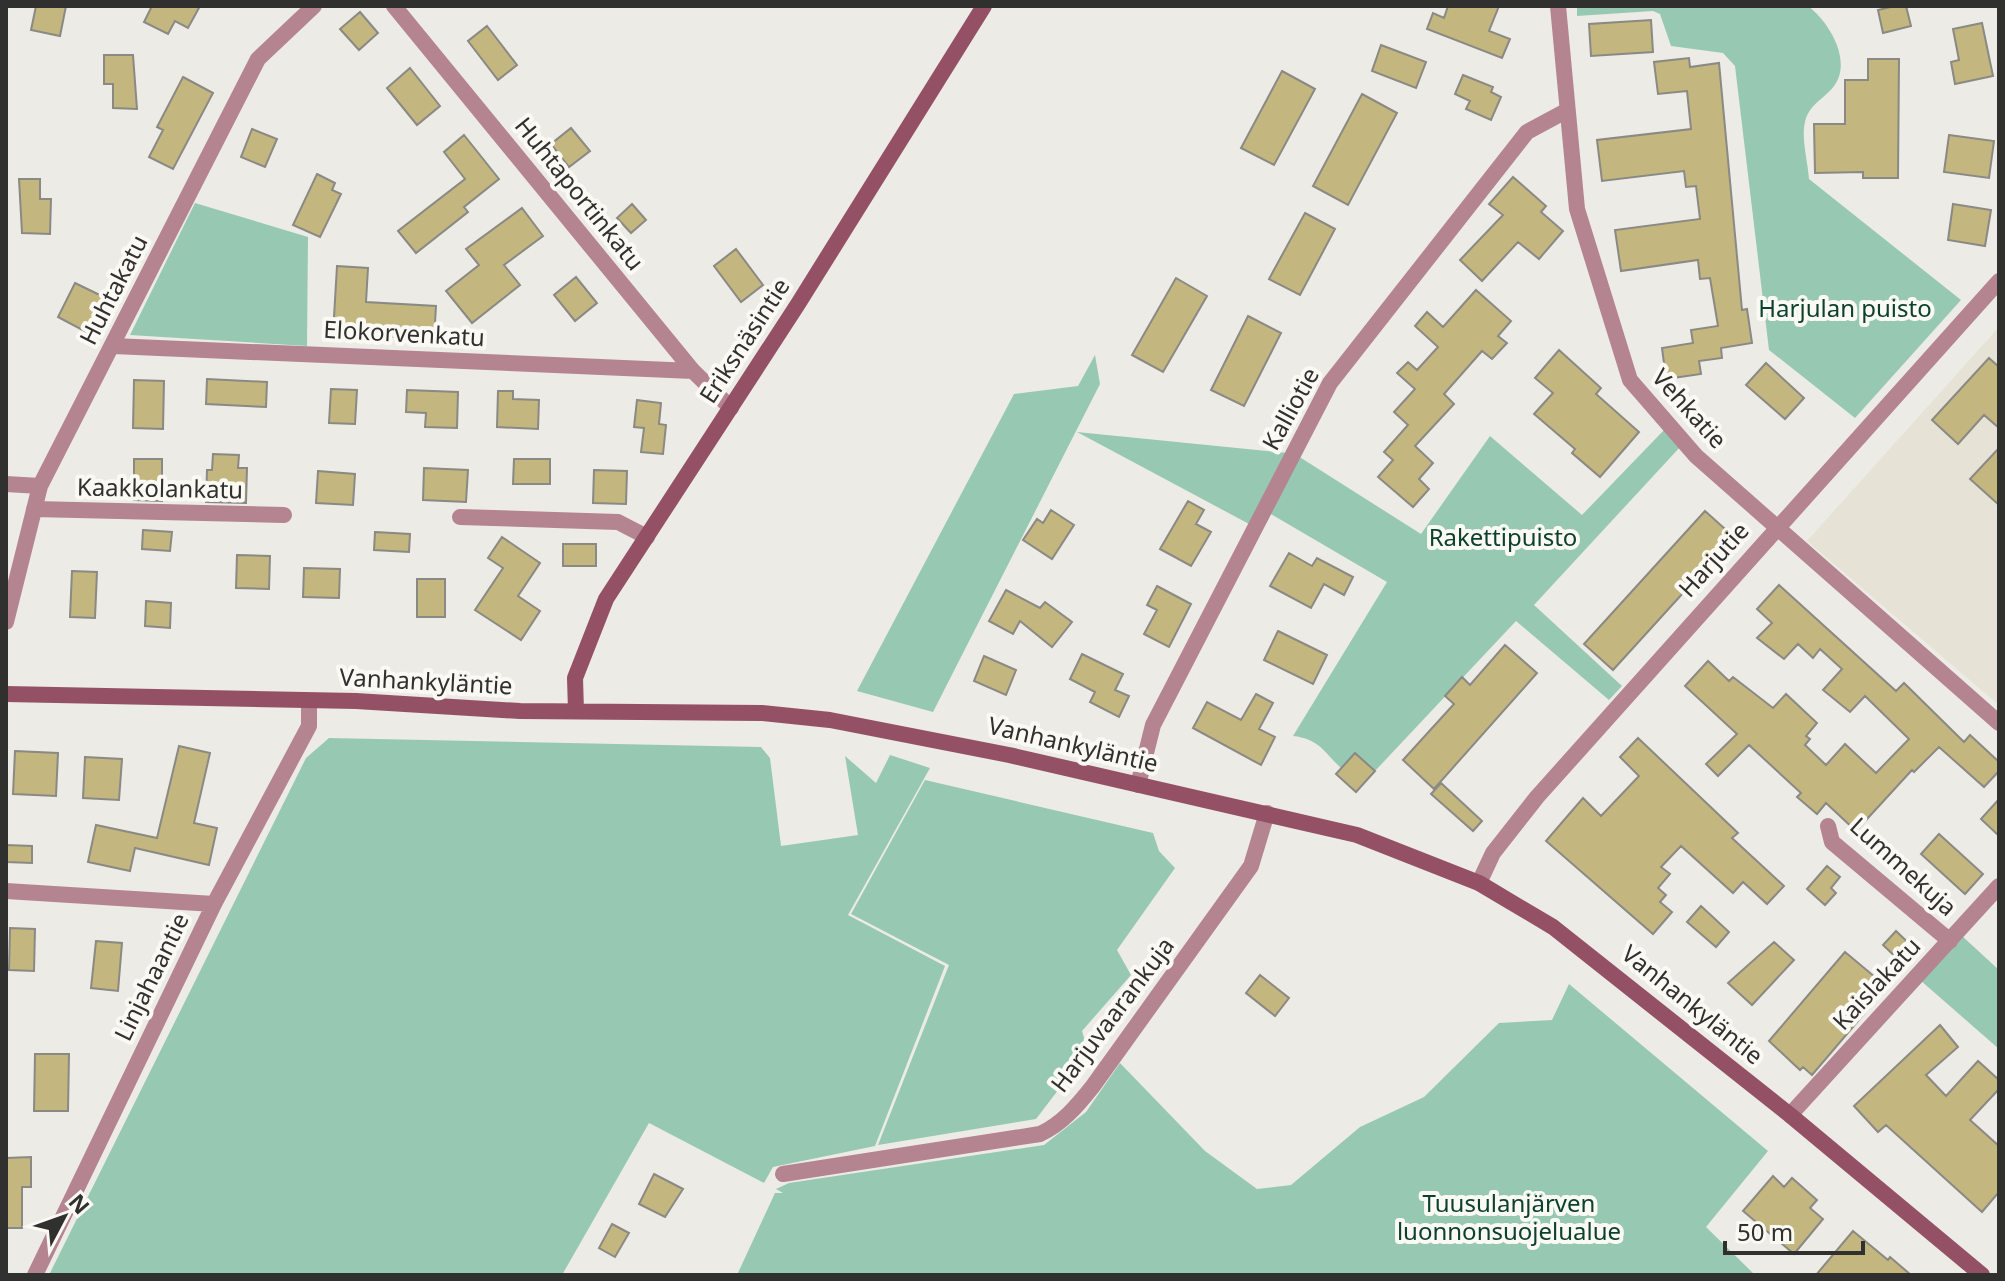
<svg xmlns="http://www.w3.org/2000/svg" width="2005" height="1281" viewBox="0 0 2005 1281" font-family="'Noto Sans',sans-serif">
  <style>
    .built { fill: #e6e3d6 }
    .green { fill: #97c9b2 }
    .building { fill: #c3b67e; stroke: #8a8984; stroke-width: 2 }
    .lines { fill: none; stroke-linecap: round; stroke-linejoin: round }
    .street { stroke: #b48491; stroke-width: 16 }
    .secondary { stroke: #945166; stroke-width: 16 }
    .labels { text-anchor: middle; stroke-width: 8; stroke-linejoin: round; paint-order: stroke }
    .street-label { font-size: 24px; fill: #30302e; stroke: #faf9f3 }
    .park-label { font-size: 24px; fill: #0d412f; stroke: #faf9f3 }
  </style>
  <rect width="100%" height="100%" fill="#edebe6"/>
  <path class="built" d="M1999,327V705L1807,541Z"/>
  <path class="green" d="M1577,6H1808C1828,21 1851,58 1836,83C1827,98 1809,103 1805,122C1801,138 1808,163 1809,179L1961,300L1855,418L1769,350L1735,66L1723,53L1671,46L1660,14L1653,11L1577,16Z
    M195,203L308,237L307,346L130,335Z
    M1095,355L1100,384L933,712L857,691L1014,394L1078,386Z
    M1665,429L1681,446L1534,605L1622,686L1609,700L1516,621L1375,771L1355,753L1341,768C1323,751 1319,739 1293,736L1387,582L1269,513L1298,456L1421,534L1490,436L1582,515Z
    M1077,432L1288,453L1251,525Z
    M329,738L761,747L770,758L781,846L858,835L845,756L876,783L890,755L930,768L848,915L945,966L875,1146L773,1167L764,1183L649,1123L562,1275H49L306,758Z
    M925,780L1153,833L1159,851L1175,868L1117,950L1131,975L1082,1031L1088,1051L1036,1119L878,1145L949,965L851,914Z
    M1961,935L1999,970V1049L1920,980Z
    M1569,984L1768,1151L1706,1227L1755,1275H737L775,1193H783L776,1189L789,1183L1044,1145L1086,1112L1120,1063L1205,1151L1257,1189L1291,1185L1360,1127L1424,1097L1499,1023L1552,1020Z"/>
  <path class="building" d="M36,6H66L60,36L31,30Z
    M147,6H200L188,28L175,21L168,34L144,22L151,8Z
    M1448,6H1499L1489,31L1510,39L1502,58L1427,29L1433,13L1444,18Z
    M1895,6H1906L1911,26L1883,33L1878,10Z
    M360,12L378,33L359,50L340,29Z
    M1651,20L1653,52L1591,56L1589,24Z
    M1982,23L1993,76L1955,84L1951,62L1959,60L1953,29Z
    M487,26L517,65L498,80L468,41Z
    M1381,45L1426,62L1416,88L1372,71Z
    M104,55H133L137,109L113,108V84H104Z
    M1689,58L1690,67L1719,63L1742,310L1747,309L1752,343L1721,348L1722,358L1699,361L1701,374L1666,379L1662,348L1693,343L1691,330L1718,326L1710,278L1700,279L1698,260L1621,271L1615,230L1700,219L1696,186L1686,187L1684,171L1602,181L1597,140L1691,129L1687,91L1658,94L1654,62Z
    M1868,59H1899L1898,178H1863V172L1815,173L1814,124H1845V80H1868Z
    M410,68L440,106L417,125L387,88Z
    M1282,71L1315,89L1274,165L1241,148Z
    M1463,75L1493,87L1491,92L1501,97L1491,120L1466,109L1470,101L1455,94Z
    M183,77L213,93L173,169L149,157L163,130L157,127Z
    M1362,94L1397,113L1348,205L1313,186Z
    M571,128L590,151L569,167L551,144Z
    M252,129L277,139L265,167L241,157Z
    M464,135L499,179L464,207L468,212L416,253L398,231L465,179L444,152Z
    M1949,135L1994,141L1989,178L1944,172Z
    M317,174L335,183L332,190L341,194L320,237L293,225Z
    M1513,177L1546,206L1541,212L1563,231L1539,259L1518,242L1482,281L1460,260L1503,215L1489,204Z
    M19,179H40V199H51L50,234L22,233Z
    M632,204L646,220L631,233L617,218Z
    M1953,204L1991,210L1985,246L1948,240Z
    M522,208L543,236L504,265L520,285L472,323L446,291L479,265L466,249Z
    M1305,213L1335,229L1300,295L1269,279Z
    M736,249L763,285L741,302L714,266Z
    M337,266L368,268L366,302L436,306L434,339L333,334Z
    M576,277L597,303L575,321L554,295Z
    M1176,278L1207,296L1163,372L1132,355Z
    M75,283L106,298L88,333L58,317Z
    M1476,290L1511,321L1498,336L1507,343L1492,359L1482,351L1444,394L1454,404L1415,446L1433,463L1419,479L1429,489L1413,507L1378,477L1393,460L1384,452L1408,425L1394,412L1415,389L1397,373L1408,362L1417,370L1438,347L1415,326L1427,312L1443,327Z
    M1248,316L1281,333L1244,406L1211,390Z
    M1559,350L1601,388L1596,394L1639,432L1600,477L1572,453L1575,449L1534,414L1553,393L1535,378Z
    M1989,358L1999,367V428L1984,415L1958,444L1932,420Z
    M1766,363L1804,398L1785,419L1746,385Z
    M207,379L267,382L266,407L206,404Z
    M134,380L164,381L163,429L133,428Z
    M331,389L357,390L355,424L329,423Z
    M407,390L458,392L457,428L425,427L426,413L406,412Z
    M498,391H513V399L539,400L538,429L497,427Z
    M637,400L661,403L659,424L666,425L663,454L641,452L644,428L634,427Z
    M1999,448V505L1970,479Z
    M213,454L239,455L238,468H247L246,503L206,502L207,470H212Z
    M134,459H162V501L134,500Z
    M514,459H550V484H513Z
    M424,468L468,470L466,502L423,500Z
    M594,470L627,471L626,504L593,503Z
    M318,471L355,474L353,505L316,503Z
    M1188,501L1204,510L1196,524L1211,532L1191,566L1160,549Z
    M1051,510L1074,525L1052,559L1023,540L1037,519L1043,523Z
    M1705,511L1734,537L1613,670L1584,644Z
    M143,530L172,532L170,551L142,549Z
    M375,532L410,534L409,552L374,550Z
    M502,537L540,563L518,596L540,611L521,640L475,610L503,568L488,558Z
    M563,544H596V566H563Z
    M1289,553L1312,566L1317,558L1353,577L1344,595L1324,584L1311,608L1270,586Z
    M237,555L270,556L269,589L236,588Z
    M304,568L340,569L339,598L303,597Z
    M72,571L97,572L95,618L70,617Z
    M417,579H445V617H417Z
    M1779,585L1896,691L1904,683L1964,742L1970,735L1999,762V771L1984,787L1939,747L1914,772L1912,770L1856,831L1826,803L1817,814L1797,797L1801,793L1749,745L1718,776L1706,764L1737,734L1685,686L1708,661L1729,681L1733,677L1773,708L1786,694L1817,723L1806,736L1810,739L1805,745L1826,765L1845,744L1876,773L1909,739L1865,696L1850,712L1823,690L1842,669L1820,649L1813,658L1798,644L1784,659L1757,638L1772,623L1757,609Z
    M1157,586L1191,604L1169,647L1144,634L1157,610L1147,605Z
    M1006,590L1040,608L1045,602L1072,622L1052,647L1020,621L1013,634L989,621Z
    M146,601L171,603L170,628L145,626Z
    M1278,631L1327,655L1313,684L1264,660Z
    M1505,645L1537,673L1434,789L1403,760L1454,704L1445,696L1462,677L1470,685Z
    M1082,654L1123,674L1115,690L1129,696L1119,717L1090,702L1095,692L1070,679Z
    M984,656L1016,670L1006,695L974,681Z
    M1256,694L1273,703L1259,729L1275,737L1261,765L1193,728L1207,702L1241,720Z
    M1638,738L1738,833L1732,838L1784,886L1767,904L1743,882L1733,893L1681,846L1661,867L1670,874L1658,888L1666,895L1660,902L1672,912L1653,934L1546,841L1583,798L1601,816L1639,776L1620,757Z
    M179,746L210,753L194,823L217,828L209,865L135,848L130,871L88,862L96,825L157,838Z
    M15,751L58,753L56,796L13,794Z
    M1355,753L1375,771L1356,792L1336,774Z
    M85,757L122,759L119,800L83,798Z
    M1441,783L1482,821L1473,831L1431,794Z
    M1999,799V836L1981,819Z
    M1939,834L1983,874L1965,894L1921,854Z
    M6,845L32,846V863L6,862Z
    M1827,866L1840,877L1831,888L1836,893L1825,905L1807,889Z
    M1701,906L1729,932L1716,947L1687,922Z
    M10,928L35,929L34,971L9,970Z
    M1896,931L1916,950L1903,964L1883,945Z
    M96,941L122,943L118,991L91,988Z
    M1774,942L1794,960L1752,1005L1728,983Z
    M1845,952L1887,987L1812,1075L1803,1067L1800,1070L1769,1041Z
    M1260,975L1289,998L1275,1016L1246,993Z
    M1940,1025L1958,1047L1926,1075L1946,1096L1978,1061L1999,1080V1089L1970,1120L1999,1146V1192L1982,1212L1886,1125L1878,1132L1854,1106Z
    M35,1054H69L68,1111H34Z
    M31,1157V1187H22V1228H6V1158Z
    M654,1174L683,1189L665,1217L639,1204Z
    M1773,1176L1784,1187L1792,1178L1817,1200L1810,1208L1823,1219L1794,1254L1743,1211Z
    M612,1224L629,1233L615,1257L599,1248Z
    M1853,1231L1888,1260L1890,1257L1911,1275H1816Z"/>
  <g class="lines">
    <path class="street" d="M394,6L693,371L731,408
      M1558,6L1577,209L1630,380L1696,456L1999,723
      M113,346L693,371
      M6,484L40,486
      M34,509L284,515
      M460,517L618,522L647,537
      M6,622L40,486L258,59L314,6
      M1138,785L1153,725L1330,383L1527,132L1566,111
      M1828,826L1832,842L1950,941
      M1479,883L1493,853L1537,797L1999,281
      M6,891L214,904
      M1790,1115L1999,886
      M783,1174L1040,1134C1062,1124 1078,1105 1093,1086L1251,866L1267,813
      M35,1275L214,904L309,726V701"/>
    <path class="secondary" d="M6,694L356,701L520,711L762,713L830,720L1009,755L1357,835L1479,883L1553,927L1790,1115L1982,1275
      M576,711L575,678L606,599L798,304L984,6"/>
  </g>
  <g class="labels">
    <g class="street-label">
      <text transform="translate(579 194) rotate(51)" y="8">Huhtaportinkatu</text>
      <text transform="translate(114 290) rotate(-63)" y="8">Huhtakatu</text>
      <text transform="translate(404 334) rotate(3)" y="8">Elokorvenkatu</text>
      <text transform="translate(745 341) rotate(-57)" y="8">Eriksnäsintie</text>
      <text transform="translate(1291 409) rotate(-61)" y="8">Kalliotie</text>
      <text transform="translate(1689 409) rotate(48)" y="8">Vehkatie</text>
      <text transform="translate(160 489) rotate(1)" y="8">Kaakkolankatu</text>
      <text transform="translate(1714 560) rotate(-48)" y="8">Harjutie</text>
      <text transform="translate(426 682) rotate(3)" y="8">Vanhankyläntie</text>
      <text transform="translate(1073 745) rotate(13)" y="8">Vanhankyläntie</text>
      <text transform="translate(1903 867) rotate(42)" y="8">Lummekuja</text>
      <text transform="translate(152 977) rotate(-64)" y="8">Linjahaantie</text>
      <text transform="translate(1877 984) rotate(-47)" y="8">Kaislakatu</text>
      <text transform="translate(1692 1005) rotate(39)" y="8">Vanhankyläntie</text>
      <text transform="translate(1113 1015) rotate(-53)" y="8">Harjuvaarankuja</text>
    </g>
    <g class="park-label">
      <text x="1845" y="317">Harjulan puisto</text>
      <text x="1503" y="546">Rakettipuisto</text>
      <text x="1509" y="1212">Tuusulanjärven<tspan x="1509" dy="28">luonnonsuojelualue</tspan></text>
    </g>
  </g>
  <rect width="2005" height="1281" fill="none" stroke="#30302e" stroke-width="16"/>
  <g transform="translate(64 1217) rotate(49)" stroke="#faf9f3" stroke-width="6" paint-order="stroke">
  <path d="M0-6L14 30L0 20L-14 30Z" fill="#30302e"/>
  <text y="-12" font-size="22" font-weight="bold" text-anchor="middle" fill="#30302e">N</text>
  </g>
  <path d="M1725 1241v12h138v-12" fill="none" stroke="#30302e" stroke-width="4"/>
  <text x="1737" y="1241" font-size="24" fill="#30302e" stroke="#faf9f3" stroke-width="6" paint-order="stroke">50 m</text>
</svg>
